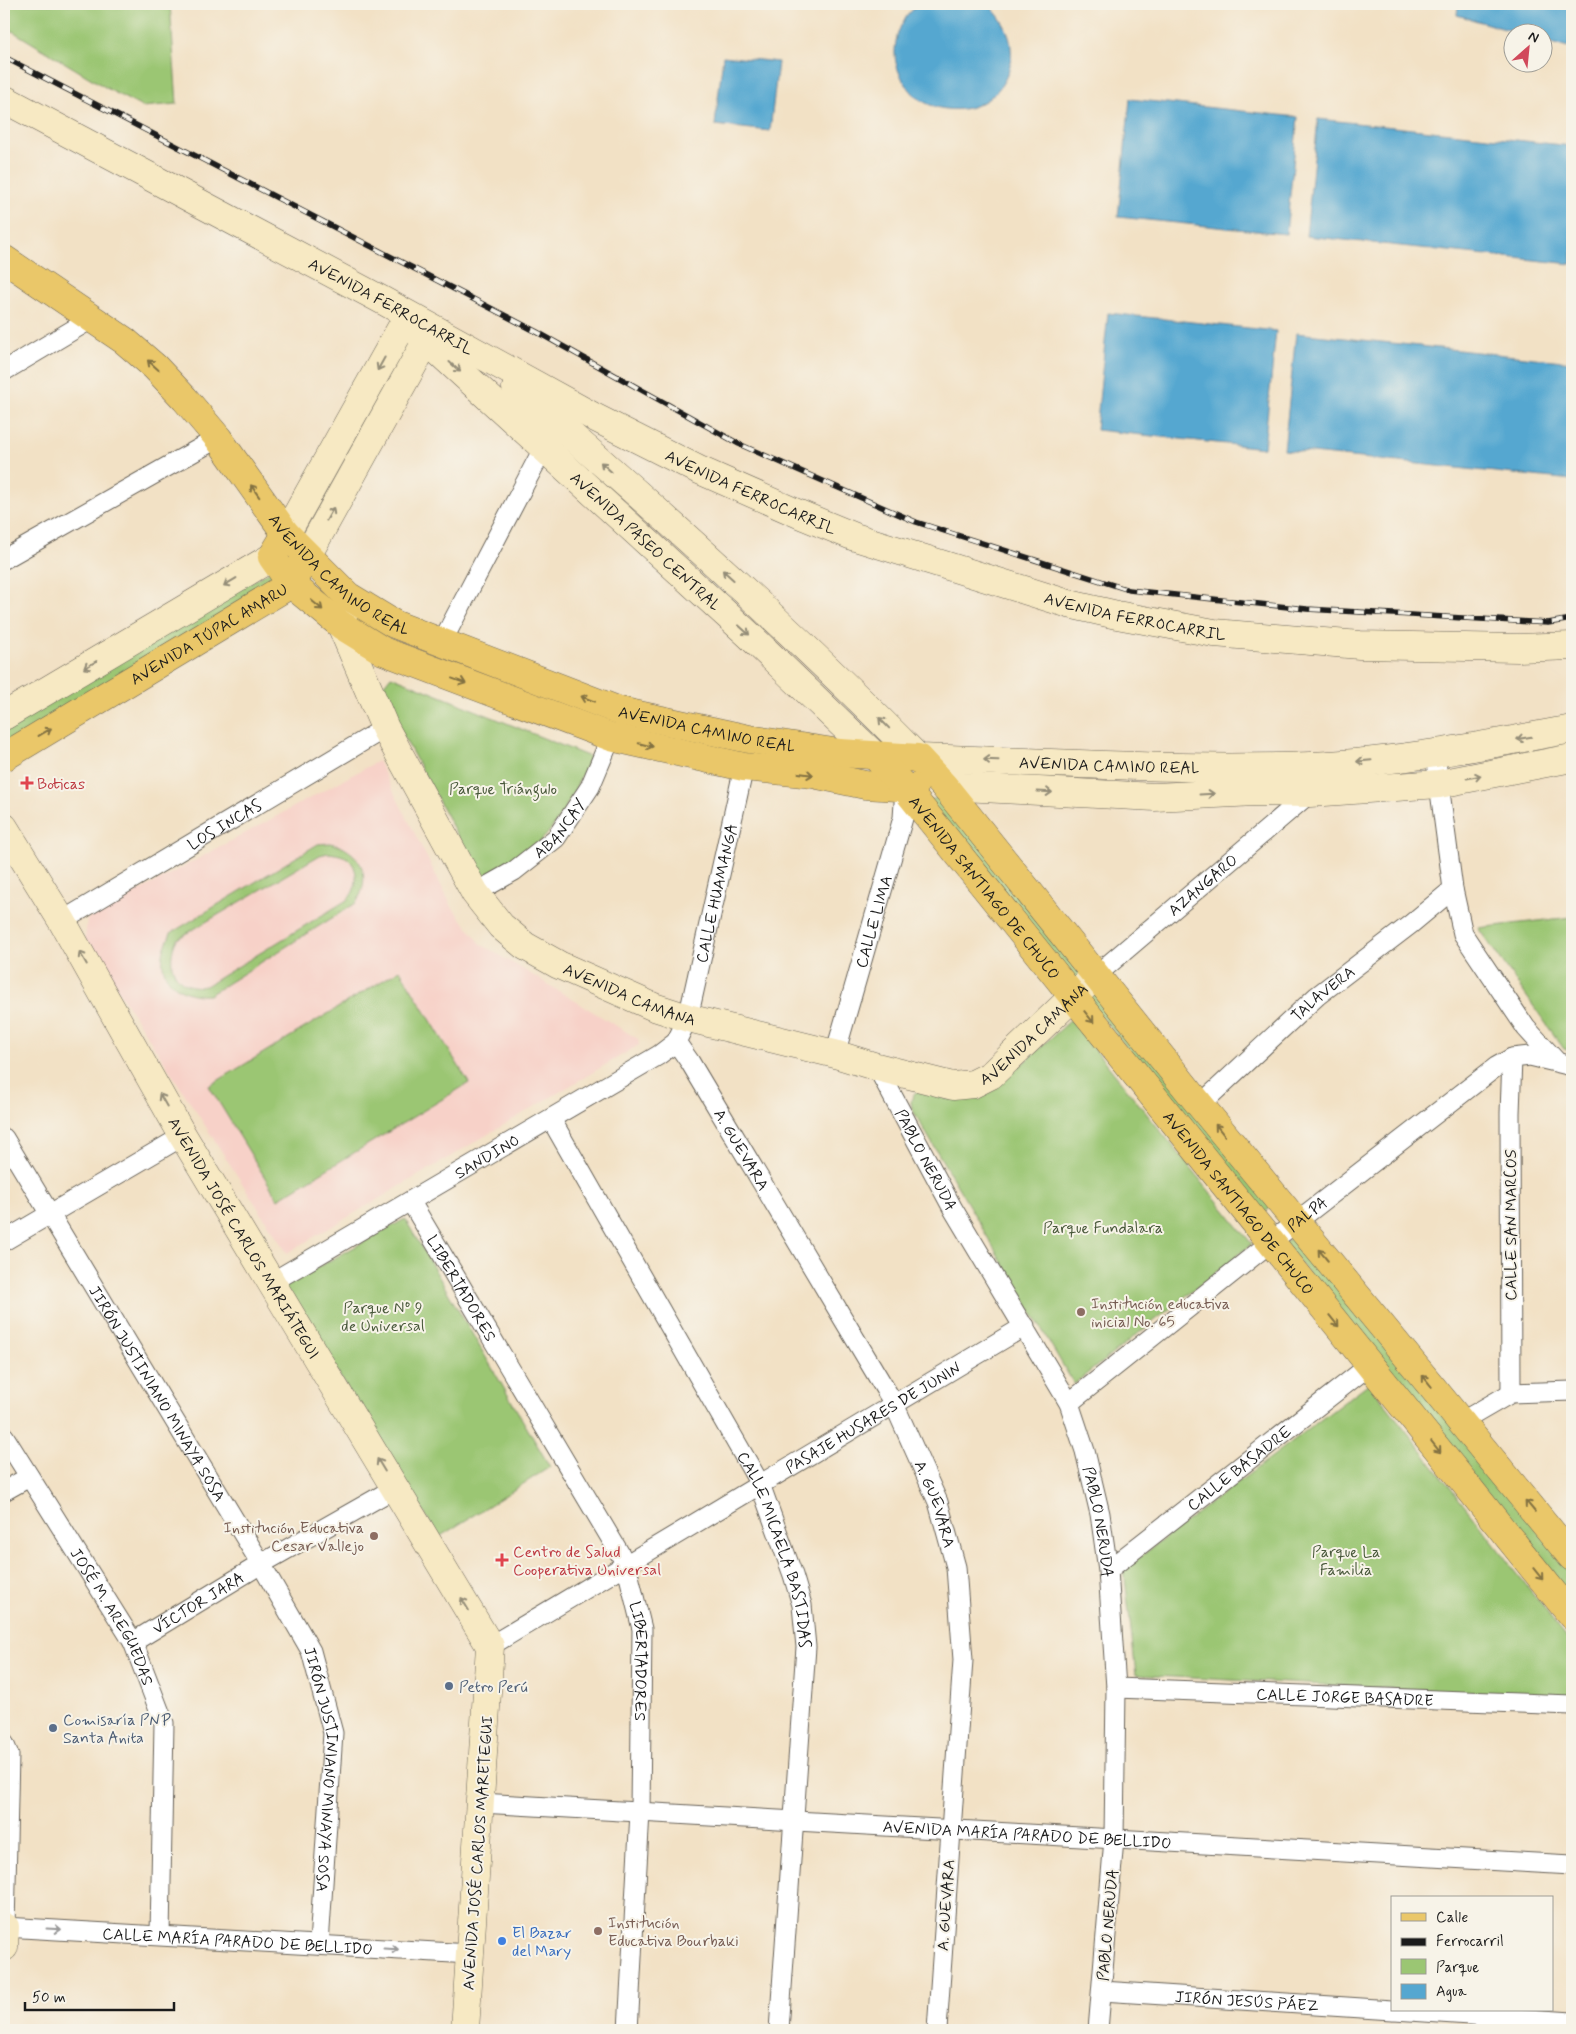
<svg xmlns="http://www.w3.org/2000/svg" width="1576" height="2034" viewBox="0 0 1576 2034" font-family="Mynerve,sans-serif">
  <style>
    .built { fill: #f7d1c8 }
    .green { fill: #9bc673; stroke: #5c7148; fill-rule: evenodd }
    .water { fill: #55a7d0; stroke: #386276 }
    .lines { fill: none; stroke-linecap: round; stroke-linejoin: round }
    .street-casing { stroke: #676157; stroke-width: 21 }
    .secondary-casing { stroke: #676157; stroke-width: 29 }
    .primary-casing { stroke: #676157; stroke-width: 29 }
    .street { stroke: #fff; stroke-width: 19 }
    .secondary { stroke: #f7e9c3; stroke-width: 28 }
    .primary { stroke: #eac769; stroke-width: 28 }
    .rail-casing { stroke: #1c1c1c; stroke-width: 5.5 }
    .rail { stroke: #f7f3e8; stroke-width: 4; stroke-dasharray: 11; stroke-linecap: butt }
    .oneway { stroke: #948d78 }
    .oneway2 { stroke: #837242 }
    .oneway3 { stroke: #999 }
    .health-dot { fill: #e0444e; stroke: #f7f3e8; stroke-width: 2 }
    .education-dot { fill: #8d6e63; stroke: #f7f3e8; stroke-width: 2 }
    .service-dot { fill: #5c6f8a; stroke: #f7f3e8; stroke-width: 2 }
    .shop-dot { fill: #3f7fe0; stroke: #f7f3e8; stroke-width: 2 }
    .labels { text-anchor: middle; stroke-width: 4; stroke-linejoin: round; paint-order: stroke }
    .street-label { font-size: 16px; fill: #1c1c1c; stroke: #f7f3e8 }
    .health-label { font-size: 16px; fill: #be3a42; stroke: #f7f3e8; text-anchor: start }
    .park-label { font-size: 16px; fill: #48583a; stroke: #f7f3e8 }
    .education-label { font-size: 16px; fill: #785e54; stroke: #f7f3e8; text-anchor: start }
    .service-label { font-size: 16px; fill: #4e5e75; stroke: #f7f3e8; text-anchor: start }
    .shop-label { font-size: 16px; fill: #366cbe; stroke: #f7f3e8; text-anchor: start }
  </style>
  <rect width="100%" height="100%" fill="#f7f3e8"/>
  <filter id="ink" filterUnits="userSpaceOnUse"><feTurbulence type="fractalNoise" baseFrequency=".02" numOctaves="2"/><feDisplacementMap in="SourceGraphic" scale="10" xChannelSelector="R" yChannelSelector="G"/><feConvolveMatrix kernelMatrix="1 2 1 2 8 2 1 2 1" color-interpolation-filters="sRGB"/></filter>
  <filter id="wash" filterUnits="userSpaceOnUse"><feTurbulence type="fractalNoise" baseFrequency=".0096" numOctaves="4" result="noise"/><feDisplacementMap in="SourceGraphic" scale="20" xChannelSelector="R" yChannelSelector="G"/><feGaussianBlur stdDeviation="1.12" result="paint"/><feColorMatrix in="noise" values="0 0 0 0 0 0 0 0 0 0 0 0 0 0 0 0 0 1.4 0 .05"/><feComposite in="paint" operator="in"/></filter>
  <g filter="url(#wash)">
    <rect width="100%" height="100%" fill="#f2e1c5"/>
    <path class="built" d="M378,761L452,907L481,944L638,1039L639,1045L287,1253L85,939L87,919Z"/>
    <path class="green" d="M4,4H170L177,104L142,107L110,90L4,26Z
      M270,571L282,579L4,747V726Z
      M391,676L590,757C579,781 568,806 552,828C534,852 507,868 483,883L379,691Z
      M941,796L1274,1205L1264,1213L924,803Z
      M330,843C361,850 373,876 356,903L209,995C185,997 159,983 163,955C164,947 168,940 171,933L318,844ZM328,853C336,854 346,855 351,862C360,873 356,892 347,900L206,986C175,991 164,964 177,939L320,855Z
      M1572,917V1051L1564,1049L1478,928Z
      M400,970L469,1083L278,1199L209,1086Z
      M1071,1020L1252,1244L1074,1384L912,1109L911,1102L913,1095L920,1091L946,1099L971,1098L989,1092L1003,1081Z
      M405,1219L550,1467L439,1537L284,1286Z
      M1298,1232L1572,1569V1598L1284,1243Z
      M1369,1383L1572,1644V1698L1136,1675L1124,1569Z"/>
    <path class="water" d="M920,4H987C1037,46 1004,121 940,108C930,106 918,100 911,91C902,80 895,68 895,53C895,34 903,15 920,4Z
      M1458,4H1572L1568,48L1544,41V32H1515L1457,15Z
      M723,56L778,62L770,131L715,125Z
      M1130,99L1298,117L1286,234L1118,217Z
      M1318,119L1572,146V264L1306,236Z
      M1108,313L1276,331L1264,448L1096,430Z
      M1296,333L1572,362V480L1284,450Z"/>
  </g>
  <g filter="url(#ink)">
    <g class="lines">
      <g class="street-casing">
        <g id="street">
          <path d="M4,371L93,318"/>
          <path d="M4,559L218,438"/>
          <path d="M442,642L544,447"/>
          <path d="M1435,754L1453,889L1463,934L1526,1028L1557,1062"/>
          <path id="s1" d="M475,893L514,871L556,838L590,787L611,737"/>
          <path id="s2" d="M62,921L385,728"/>
          <path id="s3" d="M1095,976L1310,793"/>
          <path id="s4" d="M676,1042L690,1062L894,1404L938,1502L956,1567L963,1660L937,2030"/>
          <path id="s5" d="M835,1054L903,818L905,788"/>
          <path id="s6" d="M877,1067L953,1209L1069,1403L1085,1451L1100,1514L1108,1570L1116,1688L1114,1839L1098,2030"/>
          <path id="s7" d="M1200,1105L1317,996L1411,924L1453,889"/>
          <path id="s8" d="M551,1119L760,1484L793,1575L802,1605L806,1647L779,2030"/>
          <path id="s9" d="M4,1138L261,1564L311,1651L333,1733L319,1944"/>
          <path id="s10" d="M411,1202L626,1564L642,1629L640,1812L628,2030"/>
          <path d="M4,1241L183,1136"/>
          <path id="s11" d="M272,1282L659,1055L676,1042L688,1018L744,767"/>
          <path d="M1511,1393L1510,1113L1512,1058"/>
          <path id="s12" d="M1069,1403L1296,1222L1496,1067L1512,1058L1530,1056L1572,1066"/>
          <path d="M1461,1422L1511,1393L1572,1391"/>
          <path id="s13" d="M4,1436L133,1642L164,1723L160,1935"/>
          <path d="M4,1491L29,1477"/>
          <path id="s14" d="M1108,1570L1370,1365"/>
          <path id="s15" d="M133,1642L261,1564L395,1488"/>
          <path id="s16" d="M490,1646L1025,1326"/>
          <path id="s17" d="M1116,1688L1572,1705"/>
          <path id="s18" d="M4,1743L9,1755L5,1927L470,1954"/>
          <path id="s19" d="M480,1803L1572,1865"/>
          <path id="s20" d="M1102,1991L1392,2010"/>
          <path d="M1395,2010L1572,2022"/>
        </g>
      </g>
      <g class="secondary-casing">
        <g id="secondary">
          <path id="s21" d="M4,99L380,299L594,417L697,469L799,514L855,537L1069,604L1117,615L1214,633L1360,645L1518,648L1572,646"/>
          <path id="s22" d="M417,332L749,635L876,757"/>
          <path id="s23" d="M516,388C654,506 790,628 918,758C1048,762 1180,771 1311,766C1399,762 1486,745 1572,729"/>
          <path d="M286,534L405,321"/>
          <path d="M307,556L433,329"/>
          <path id="s24" d="M344,612L341,625L385,728L475,893L501,926L525,946L559,965L654,1007L688,1018L835,1054L877,1067L953,1086L973,1084L991,1075L1095,976"/>
          <path d="M4,716L272,557"/>
          <path d="M944,786L1155,797L1255,792L1310,793L1439,784L1572,758"/>
          <path id="s25" d="M4,827L62,921L183,1136L490,1646L465,2030"/>
          <path d="M4,1927H5L4,1947"/>
        </g>
      </g>
      <g class="primary-casing">
        <g id="primary">
          <path id="s26" d="M4,259L125,341L155,367L185,399L218,438L286,534L348,596L394,624L620,711L749,739L840,753L918,758L944,786L1200,1105L1572,1557"/>
          <path d="M286,534L272,557L291,584L341,625L383,651L611,737L744,767L813,774L865,785L914,788"/>
          <path id="s27" d="M4,757L291,584L300,568"/>
          <path id="s28" d="M876,757L905,788L1572,1616"/>
        </g>
      </g>
      <use href="#street" class="street"/>
      <use href="#secondary" class="secondary"/>
      <use href="#primary" class="primary"/>
      <g class="rail-casing">
        <path id="rail" d="M4,57L537,332L739,444L916,522L1129,590L1307,609L1548,623L1572,619"/>
      </g>
      <use href="#rail" class="rail"/>
    </g>
    <defs><path id="oneway-shaft" d="M-6 0H5M1.5-3L5.5 0L1.5 3" fill="none" stroke-width="1.6" stroke-linecap="round" stroke-linejoin="round" transform="scale(1.25)"/></defs>
    <g class="oneway">
      <use href="#oneway-shaft" transform="translate(381 364) rotate(119)"/>
      <use href="#oneway-shaft" transform="translate(455 367) rotate(42)"/>
      <use href="#oneway-shaft" transform="translate(606 467) rotate(-138)"/>
      <use href="#oneway-shaft" transform="translate(330 514) rotate(-61)"/>
      <use href="#oneway-shaft" transform="translate(728 575) rotate(-138)"/>
      <use href="#oneway-shaft" transform="translate(230 582) rotate(149)"/>
      <use href="#oneway-shaft" transform="translate(744 630) rotate(42)"/>
      <use href="#oneway-shaft" transform="translate(90 665) rotate(149)"/>
      <use href="#oneway-shaft" transform="translate(884 723) rotate(-134)"/>
      <use href="#oneway-shaft" transform="translate(1524 738) rotate(170)"/>
      <use href="#oneway-shaft" transform="translate(991 760) rotate(-178)"/>
      <use href="#oneway-shaft" transform="translate(1364 761) rotate(175)"/>
      <use href="#oneway-shaft" transform="translate(1474 777) rotate(-11)"/>
      <use href="#oneway-shaft" transform="translate(1045 792) rotate(3)"/>
      <use href="#oneway-shaft" transform="translate(1207 794) rotate(-3)"/>
      <use href="#oneway-shaft" transform="translate(83 958) rotate(-120)"/>
      <use href="#oneway-shaft" transform="translate(163 1100) rotate(-120)"/>
      <use href="#oneway-shaft" transform="translate(381 1465) rotate(-121)"/>
      <use href="#oneway-shaft" transform="translate(465 1604) rotate(-121)"/>
    </g>
    <g class="oneway2">
      <use href="#oneway-shaft" transform="translate(153 365) rotate(-138)"/>
      <use href="#oneway-shaft" transform="translate(255 491) rotate(-125)"/>
      <use href="#oneway-shaft" transform="translate(317 605) rotate(40)"/>
      <use href="#oneway-shaft" transform="translate(459 681) rotate(20)"/>
      <use href="#oneway-shaft" transform="translate(588 699) rotate(-159)"/>
      <use href="#oneway-shaft" transform="translate(45 732) rotate(-31)"/>
      <use href="#oneway-shaft" transform="translate(646 745) rotate(13)"/>
      <use href="#oneway-shaft" transform="translate(806 774) rotate(7)"/>
      <use href="#oneway-shaft" transform="translate(1089 1017) rotate(51)"/>
      <use href="#oneway-shaft" transform="translate(1220 1130) rotate(-129)"/>
      <use href="#oneway-shaft" transform="translate(1323 1255) rotate(-130)"/>
      <use href="#oneway-shaft" transform="translate(1334 1321) rotate(51)"/>
      <use href="#oneway-shaft" transform="translate(1427 1381) rotate(-129)"/>
      <use href="#oneway-shaft" transform="translate(1436 1447) rotate(51)"/>
      <use href="#oneway-shaft" transform="translate(1530 1506) rotate(-130)"/>
      <use href="#oneway-shaft" transform="translate(1538 1574) rotate(51)"/>
    </g>
    <g class="oneway3">
      <use href="#oneway-shaft" transform="translate(54 1929) rotate(3)"/>
      <use href="#oneway-shaft" transform="translate(391 1949) rotate(3)"/>
    </g>
  </g>
  <g class="health-dot">
    <path d="M24.5 775.5h5v5h5v5h-5v5h-5v-5h-5v-5h5z"/>
    <path d="M499.5 1552.5h5v5h5v5h-5v5h-5v-5h-5v-5h5z"/>
  </g>
  <g class="education-dot">
    <circle cx="1081" cy="1312" r="5"/>
    <circle cx="374" cy="1536" r="5"/>
    <circle cx="598" cy="1931" r="5"/>
  </g>
  <g class="service-dot">
    <circle cx="449" cy="1686" r="5"/>
    <circle cx="53" cy="1728" r="5"/>
  </g>
  <circle class="shop-dot" cx="502" cy="1941" r="5"/>
  <g class="labels">
    <g class="street-label">
      <text dy="6" stroke="none"><textPath href="#s21" startOffset="439">AVENIDA FERROCARRIL</textPath></text>
      <text dy="6" stroke="none"><textPath href="#s21" startOffset="844">AVENIDA FERROCARRIL</textPath></text>
      <text dy="6" stroke="none"><textPath href="#s22" startOffset="310">AVENIDA PASEO CENTRAL</textPath></text>
      <text dy="6" stroke="none"><textPath href="#s26" startOffset="466">AVENIDA CAMINO REAL</textPath></text>
      <text dy="6" stroke="none"><textPath href="#s21" startOffset="1249">AVENIDA FERROCARRIL</textPath></text>
      <text dy="6" stroke="none"><textPath href="#s27" startOffset="239">AVENIDA TÚPAC AMARU</textPath></text>
      <text dy="6" stroke="none"><textPath href="#s26" startOffset="871">AVENIDA CAMINO REAL</textPath></text>
      <text dy="6" stroke="none"><textPath href="#s23" startOffset="738">AVENIDA CAMINO REAL</textPath></text>
      <text dy="6" stroke="none"><textPath href="#s2" startOffset="189">LOS INCAS</textPath></text>
      <text dy="6" stroke="none"><textPath href="#s1" startOffset="108">ABANCAY</textPath></text>
      <text dy="6" stroke="none"><textPath href="#s3" startOffset="141">AZANGARO</textPath></text>
      <text dy="6" stroke="none"><textPath href="#s28" startOffset="170">AVENIDA SANTIAGO DE CHUCO</textPath></text>
      <text dy="6" stroke="none"><textPath href="#s11" startOffset="625">CALLE HUAMANGA</textPath></text>
      <text dy="6" stroke="none"><textPath href="#s5" startOffset="138">CALLE LIMA</textPath></text>
      <text dy="6" stroke="none"><textPath href="#s24" startOffset="502">AVENIDA CAMANA</textPath></text>
      <text dy="6" stroke="none"><textPath href="#s7" startOffset="166">TALAVERA</textPath></text>
      <text dy="6" stroke="none"><textPath href="#s24" startOffset="938">AVENIDA CAMANA</textPath></text>
      <text dy="6" stroke="none"><textPath href="#s4" startOffset="126">A. GUEVARA</textPath></text>
      <text dy="6" stroke="none"><textPath href="#s11" startOffset="249">SANDINO</textPath></text>
      <text dy="6" stroke="none"><textPath href="#s6" startOffset="105">PABLO NERUDA</textPath></text>
      <text dy="6" stroke="none"><textPath href="#s28" startOffset="575">AVENIDA SANTIAGO DE CHUCO</textPath></text>
      <text dy="6" stroke="none"><textPath href="#s12" startOffset="304">PALPA</textPath></text>
      <text transform="translate(1510 1225) rotate(-90)" y="6">CALLE SAN MARCOS</text>
      <text dy="6" stroke="none"><textPath href="#s25" startOffset="476">AVENIDA JOSÉ CARLOS MARIÁTEGUI</textPath></text>
      <text dy="6" stroke="none"><textPath href="#s10" startOffset="100">LIBERTADORES</textPath></text>
      <text dy="6" stroke="none"><textPath href="#s9" startOffset="298">JIRÓN JUSTINIANO MINAYA SOSA</textPath></text>
      <text dy="6" stroke="none"><textPath href="#s16" startOffset="446">PASAJE HUSARES DE JUNIN</textPath></text>
      <text dy="6" stroke="none"><textPath href="#s14" startOffset="166">CALLE BASADRE</textPath></text>
      <text dy="6" stroke="none"><textPath href="#s4" startOffset="531">A. GUEVARA</textPath></text>
      <text dy="6" stroke="none"><textPath href="#s6" startOffset="510">PABLO NERUDA</textPath></text>
      <text dy="6" stroke="none"><textPath href="#s8" startOffset="488">CALLE MICAELA BASTIDAS</textPath></text>
      <text dy="6" stroke="none"><textPath href="#s15" startOffset="76">VÍCTOR JARA</textPath></text>
      <text dy="6" stroke="none"><textPath href="#s13" startOffset="211">JOSÉ M. AREGUEDAS</textPath></text>
      <text dy="6" stroke="none"><textPath href="#s10" startOffset="520">LIBERTADORES</textPath></text>
      <text dy="6" stroke="none"><textPath href="#s17" startOffset="229">CALLE JORGE BASADRE</textPath></text>
      <text dy="6" stroke="none"><textPath href="#s9" startOffset="718">JIRÓN JUSTINIANO MINAYA SOSA</textPath></text>
      <text dy="6" stroke="none"><textPath href="#s19" startOffset="548">AVENIDA MARÍA PARADO DE BELLIDO</textPath></text>
      <text transform="translate(477 1853) rotate(-86)" y="6">AVENIDA JOSÉ CARLOS MARETEGUI</text>
      <text transform="translate(945 1905) rotate(-86)" y="6">A. GUEVARA</text>
      <text transform="translate(1107 1925) rotate(-85)" y="6">PABLO NERUDA</text>
      <text dy="6" stroke="none"><textPath href="#s18" startOffset="418">CALLE MARÍA PARADO DE BELLIDO</textPath></text>
      <text dy="6" stroke="none"><textPath href="#s20" startOffset="145">JIRÓN JESÚS PÁEZ</textPath></text>
    </g>
    <g class="health-label">
      <text x="37" y="789">Boticas</text>
      <text x="513" y="1557">Centro de Salud<tspan x="513" dy="18">Cooperativa Universal</tspan></text>
    </g>
    <g class="park-label">
      <text x="503" y="794">Parque Triángulo</text>
      <text x="1103" y="1233">Parque Fundalara</text>
      <text x="383" y="1313">Parque Nº 9<tspan x="383" dy="18">de Universal</tspan></text>
      <text x="1346" y="1557">Parque La<tspan x="1346" dy="18">Familia</tspan></text>
    </g>
    <g class="education-label">
      <text x="1091" y="1309">Institución educativa<tspan x="1091" dy="18">inicial No. 65</tspan></text>
      <text x="364" y="1533" text-anchor="end">Institución Educativa<tspan x="364" dy="18">Cesar Vallejo</tspan></text>
      <text x="608" y="1928">Institución<tspan x="608" dy="18">Educativa Bourbaki</tspan></text>
    </g>
    <g class="service-label">
      <text x="459" y="1692">Petro Perú</text>
      <text x="63" y="1725">Comisaría PNP<tspan x="63" dy="18">Santa Anita</tspan></text>
    </g>
    <g class="shop-label">
      <text x="512" y="1938">El Bazar<tspan x="512" dy="18">del Mary</tspan></text>
    </g>
  </g>
  <rect width="1576" height="2034" fill="none" stroke="#f7f3e8" stroke-width="20"/>
  <rect x="1391" y="1896" width="162" height="115" fill="#f7f3e8" stroke="#9f9d96"/>
  <rect x="1401" y="1913" width="25" height="8" fill="#eac769" stroke="#9f9d96"/>
  <text x="1436" y="1922" font-size="15" fill="#1c1c1c">Calle</text>
  <rect x="1401" y="1938" width="25" height="8" fill="#1c1c1c" stroke="#9f9d96"/>
  <text x="1436" y="1946" font-size="15" fill="#1c1c1c">Ferrocarril</text>
  <rect x="1401" y="1959" width="25" height="15" fill="#9bc673" stroke="#9f9d96"/>
  <text x="1436" y="1972" font-size="15" fill="#1c1c1c">Parque</text>
  <rect x="1401" y="1984" width="25" height="15" fill="#55a7d0" stroke="#9f9d96"/>
  <text x="1436" y="1996" font-size="15" fill="#1c1c1c">Agua</text>
  <g transform="translate(1528 48) rotate(27)"><circle r="24" fill="#f7f3e8" stroke="#9f9d96"/>
  <path d="M0-4L9 19L0 12L-9 19Z" fill="#d1495b"/>
  <text y="-8" font-size="14" font-weight="bold" text-anchor="middle" fill="#1c1c1c">N</text>
  </g>
  <path d="M25 2002v8h149v-8" fill="none" stroke="#1c1c1c" stroke-width="2.5"/>
  <text x="32" y="2002" font-size="15" fill="#1c1c1c" stroke="#f7f3e8" stroke-width="4" paint-order="stroke">50 m</text>
</svg>
